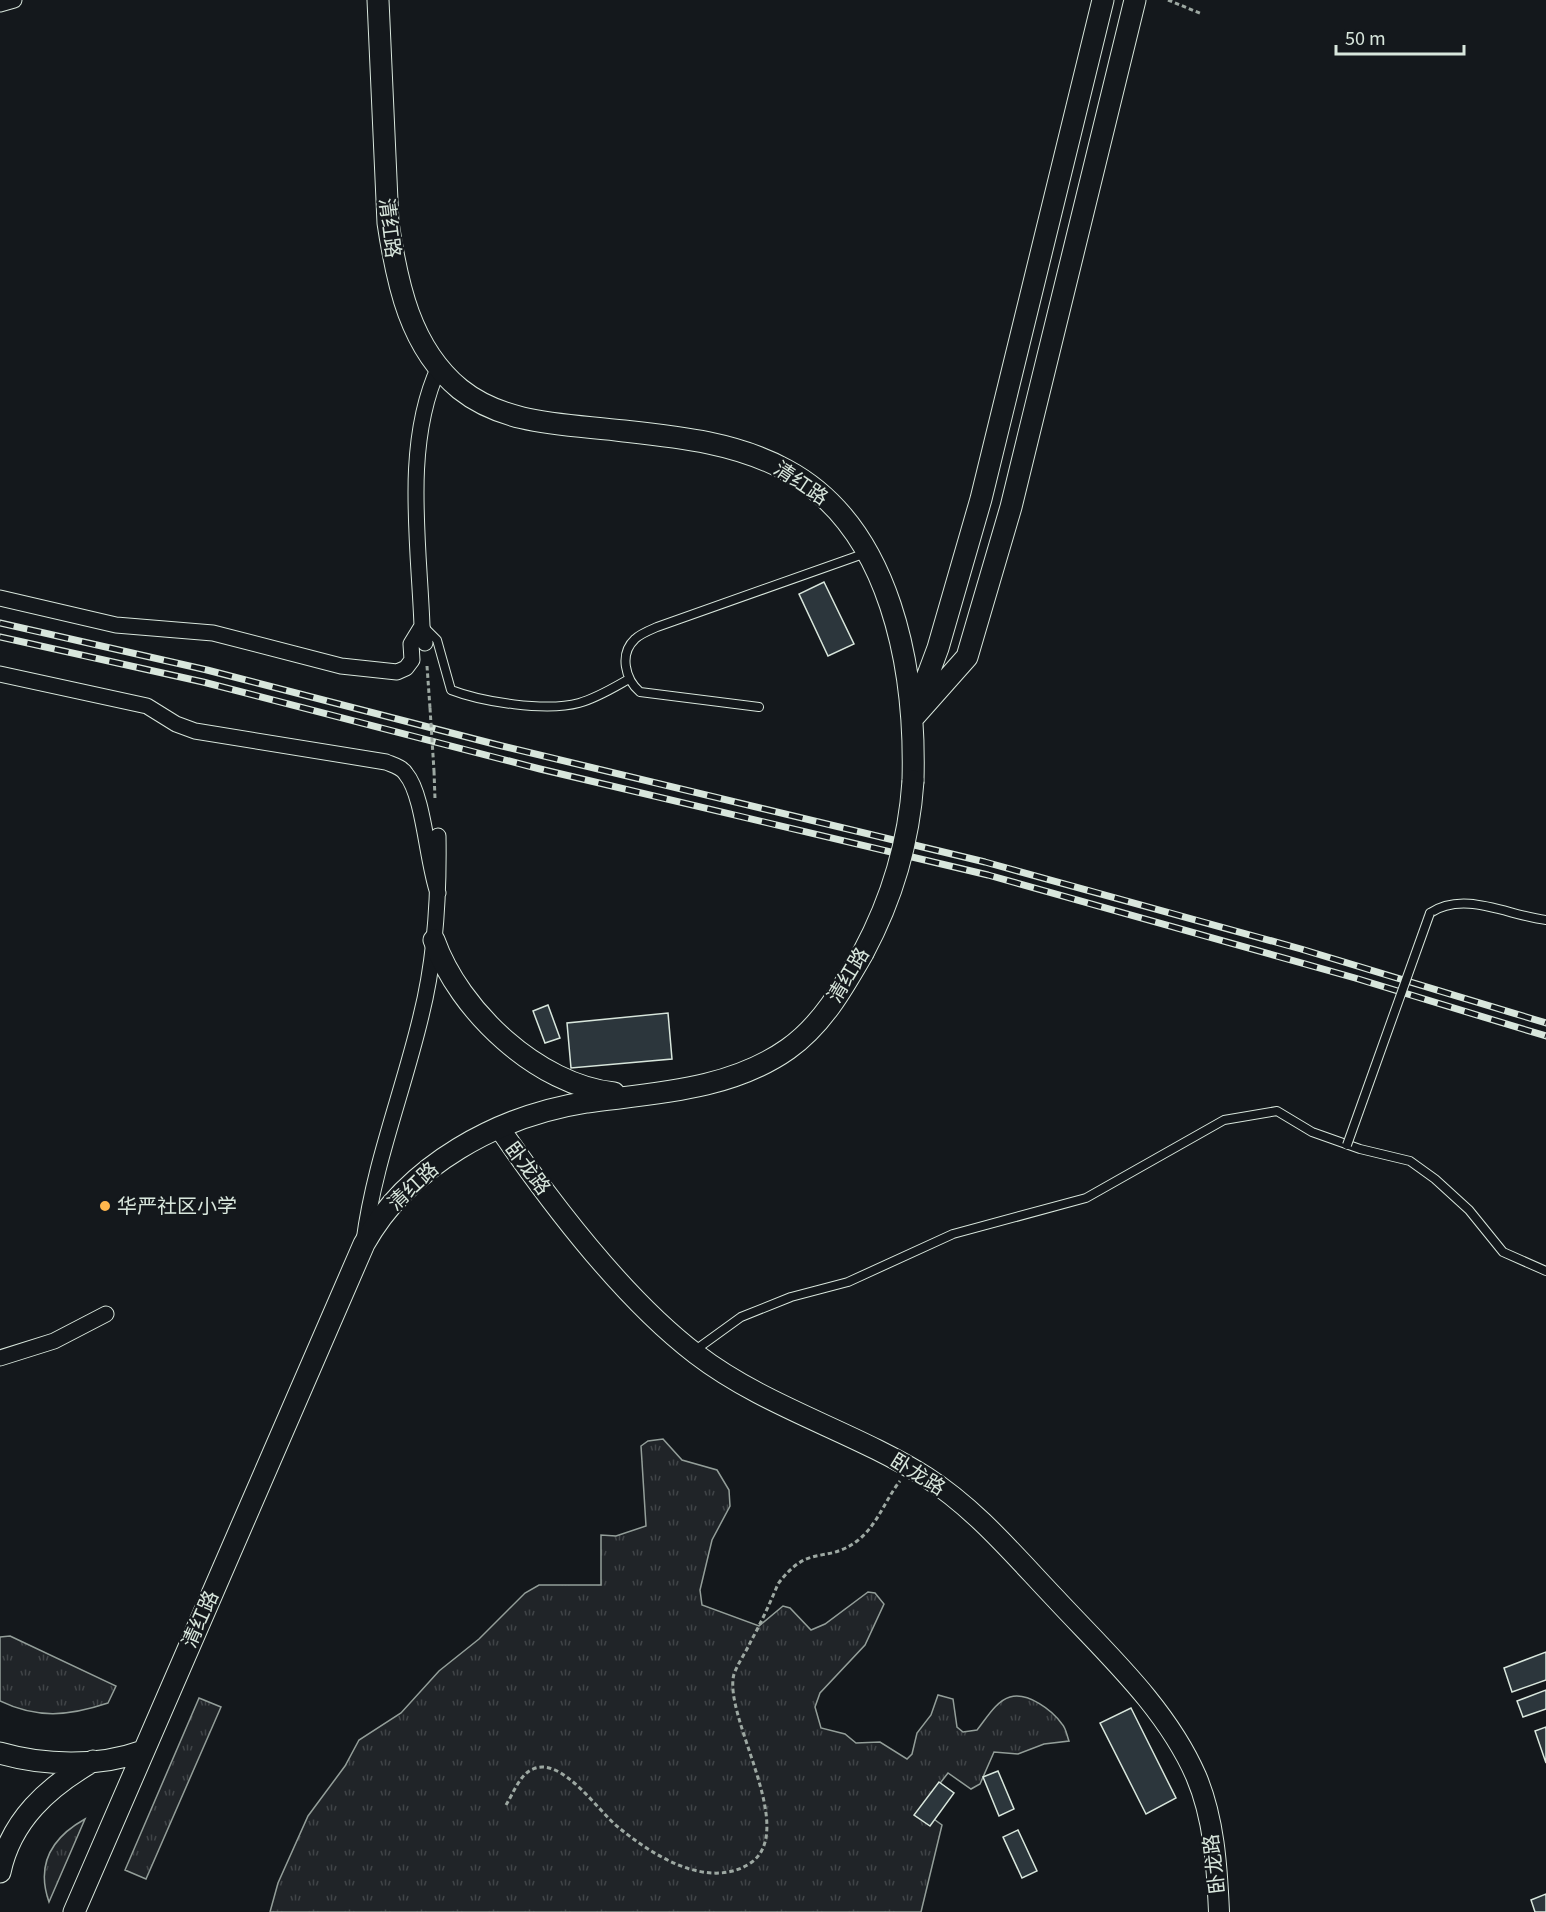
<svg xmlns="http://www.w3.org/2000/svg" width="1546" height="1912" viewBox="0 0 1546 1912" font-family="Georgia,'Noto Sans SC',serif">
  <style>
    .grass { fill: url(#grass-tufts); stroke: #939e99; stroke-width: 1.5 }
    .building { fill: #2c363c; stroke: #d8e6dc; stroke-width: 1.5 }
    .lines { fill: none; stroke-linecap: round; stroke-linejoin: round }
    .service-casing { stroke: #d8e6dc; stroke-width: 10 }
    .minor-casing { stroke: #d8e6dc; stroke-width: 17 }
    .tertiary-casing { stroke: #d8e6dc; stroke-width: 22 }
    .secondary-casing { stroke: #d8e6dc; stroke-width: 23 }
    .path { stroke: #9da8a2; stroke-width: 3; stroke-dasharray: 4.5 3; stroke-linecap: butt }
    .service { stroke: #14181c; stroke-width: 8 }
    .minor { stroke: #14181c; stroke-width: 15 }
    .tertiary { stroke: #14181c; stroke-width: 20 }
    .secondary { stroke: #14181c; stroke-width: 21 }
    .rail-casing { stroke: #d8e6dc; stroke-width: 7 }
    .rail { stroke: #14181c; stroke-width: 4.5; stroke-dasharray: 14; stroke-linecap: butt }
    .service-bridge-casing { stroke: #d8e6dc; stroke-width: 10; stroke-linecap: butt }
    .secondary-bridge-casing { stroke: #d8e6dc; stroke-width: 23; stroke-linecap: butt }
    .path-bridge { stroke: #9da8a2; stroke-width: 3; stroke-dasharray: 4.5 3; stroke-linecap: butt }
    .service-bridge { stroke: #14181c; stroke-width: 8 }
    .secondary-bridge { stroke: #14181c; stroke-width: 21 }
    .poi-dot { fill: #ffb74d; stroke: #14181c; stroke-width: 2 }
    .labels { text-anchor: middle; stroke-width: 4.5; stroke-linejoin: round; paint-order: stroke }
    .street-label { font-size: 20px; fill: #d8e6dc; stroke: #14181c }
    .poi-label { font-size: 20px; fill: #d8e6dc; stroke: #14181c; text-anchor: start }
  </style>
  <defs>
    <pattern id="grass-tufts" width="24" height="20" patternUnits="userSpaceOnUse" patternTransform="scale(1.5)"><rect width="24" height="20" fill="#202428"/><path d="M3 7l-1-3M5 7V3M7 7l1-3M15 17l-1-3M17 17v-4M19 17l1-3" fill="none" stroke="#404447"/></pattern>
  </defs>
  <rect width="100%" height="100%" fill="#14181c"/>
  <path class="grass" d="M663,1439L682,1460L717,1470L729,1490L730,1506L712,1540L700,1590L702,1605L759,1626L783,1606L790,1608L811,1630L825,1624L868,1592L875,1593L884,1604L865,1645L820,1693L815,1707L821,1728L845,1734L856,1743L880,1742L907,1759L912,1754L917,1733L931,1715L938,1695L953,1699L957,1727L963,1732L977,1730C986,1719 996,1701 1010,1697C1028,1692 1052,1710 1062,1724C1066,1728 1067,1736 1069,1741L1044,1744L1018,1754L994,1752L980,1784L971,1789L948,1773L920,1809L942,1825L921,1912H270L278,1883L308,1816L345,1766L359,1740L401,1713L439,1671L479,1639L525,1593L539,1585H601V1535L616,1536L646,1526L641,1446L648,1441Z
    M10,1636L116,1686L108,1703C69,1716 37,1719 0,1701V1637Z
    M199,1698L221,1707L146,1879L125,1870Z
    M85,1819L49,1902C36,1865 51,1838 85,1819Z"/>
  <path class="building" d="M824,582L854,644L828,656L799,594Z
    M548,1005L560,1038L545,1043L533,1011Z
    M668,1013L672,1059L571,1068L567,1023Z
    M1546,1652V1680L1512,1692L1504,1668Z
    M1546,1690V1709L1523,1717L1517,1701Z
    M1131,1708L1176,1798L1146,1814L1100,1723Z
    M1546,1727V1763L1535,1731Z
    M998,1771L1014,1809L999,1816L983,1777Z
    M939,1782L954,1793L930,1826L914,1815Z
    M1018,1830L1037,1871L1022,1878L1003,1837Z
    M1546,1894V1912H1535L1531,1900Z"/>
  <g class="lines">
    <g class="service-casing">
      <path id="service" d="M424,627L437,640L451,690C482,702 546,712 579,703C597,698 613,688 629,679
        M759,707L640,692C625,679 619,654 635,639C640,634 650,630 657,627L866,553
        M1430,913C1465,890 1509,916 1546,920
        M694,1351L741,1317L791,1297L848,1282L953,1234L1086,1198L1224,1120L1277,1111L1312,1132L1360,1149L1410,1161L1435,1179L1469,1210L1503,1252L1546,1271"/>
    </g>
    <g class="minor-casing">
      <path id="minor" d="M0,4L14,0
        M0,598L116,625L213,633L341,666L397,672L406,668L412,660L411,644L422,626
        M425,643L422,626C419,543 403,444 439,367
        M0,674L147,706L176,724L195,731L386,762C393,765 402,767 406,774C424,795 427,863 438,893
        M364,1241C374,1164 403,1092 421,1016C436,957 439,897 438,836
        M0,1358L54,1341L106,1314"/>
    </g>
    <g class="tertiary-casing">
      <path id="tertiary" d="M500,1129C551,1203 624,1299 696,1354C765,1407 853,1431 926,1477C976,1509 1015,1556 1055,1598C1105,1652 1166,1707 1196,1776C1214,1818 1217,1866 1219,1912"/>
    </g>
    <g class="secondary-casing">
      <path id="secondary" d="M378,0L388,223C397,283 410,348 460,389C506,426 569,424 624,431C679,437 737,443 786,470C892,527 916,670 913,781
        M916,707L938,648L981,499L1103,0
        M912,719L967,657L1011,507L1135,0
        M434,940C459,1011 538,1085 614,1093
        M0,1753C45,1766 99,1767 143,1751
        M0,1872C11,1820 48,1787 93,1761
        M74,1912L364,1244C408,1165 498,1116 587,1102C655,1093 730,1090 788,1049C822,1025 843,988 863,953"/>
    </g>
    <path class="path" d="M1168,0L1202,14
      M427,666L430,708
      M434,771L435,799
      M506,1805C513,1794 520,1774 533,1769C562,1756 598,1811 618,1827C652,1855 707,1890 749,1864C801,1832 722,1717 734,1674C738,1663 746,1652 751,1641C761,1623 770,1603 778,1584C809,1542 825,1565 857,1541C877,1526 885,1500 900,1481"/>
    <use href="#service" class="service"/>
    <use href="#minor" class="minor"/>
    <use href="#tertiary" class="tertiary"/>
    <use href="#secondary" class="secondary"/>
    <g class="rail-casing">
      <path id="rail" d="M0,623L207,670L498,745L985,862L1301,949L1546,1023
        M0,637L203,682L540,769L988,875L1355,978L1546,1036"/>
    </g>
    <use href="#rail" class="rail"/>
    <g class="service-bridge-casing">
      <path id="service-bridge" d="M1347,1145L1430,913"/>
    </g>
    <g class="secondary-bridge-casing">
      <path id="secondary-bridge" d="M863,953C892,899 909,842 913,781"/>
    </g>
    <path class="path-bridge" d="M430,708L434,771"/>
    <use href="#service-bridge" class="service-bridge"/>
    <use href="#secondary-bridge" class="secondary-bridge"/>
  </g>
  <circle class="poi-dot" cx="105" cy="1206" r="6"/>
  <g class="labels">
    <g class="street-label">
      <text transform="translate(390 228) rotate(83)" y="7">清红路</text>
      <text transform="translate(801 483) rotate(34)" y="7">清红路</text>
      <text transform="translate(848 975) rotate(-59)" y="7">清红路</text>
      <text transform="translate(528 1168) rotate(53)" y="7">卧龙路</text>
      <text transform="translate(413 1186) rotate(-43)" y="7">清红路</text>
      <text transform="translate(918 1474) rotate(32)" y="7">卧龙路</text>
      <text transform="translate(200 1619) rotate(-66)" y="7">清红路</text>
      <text transform="translate(1214 1864) rotate(-97)" y="7">卧龙路</text>
    </g>
    <g class="poi-label">
      <text x="117" y="1213">华严社区小学</text>
    </g>
  </g>
  <path d="M1336 45v9h128v-9" fill="none" stroke="#d8e6dc" stroke-width="3"/>
  <text x="1345" y="45" font-size="18" fill="#d8e6dc" stroke="#14181c" stroke-width="4.5" paint-order="stroke">50 m</text>
</svg>
